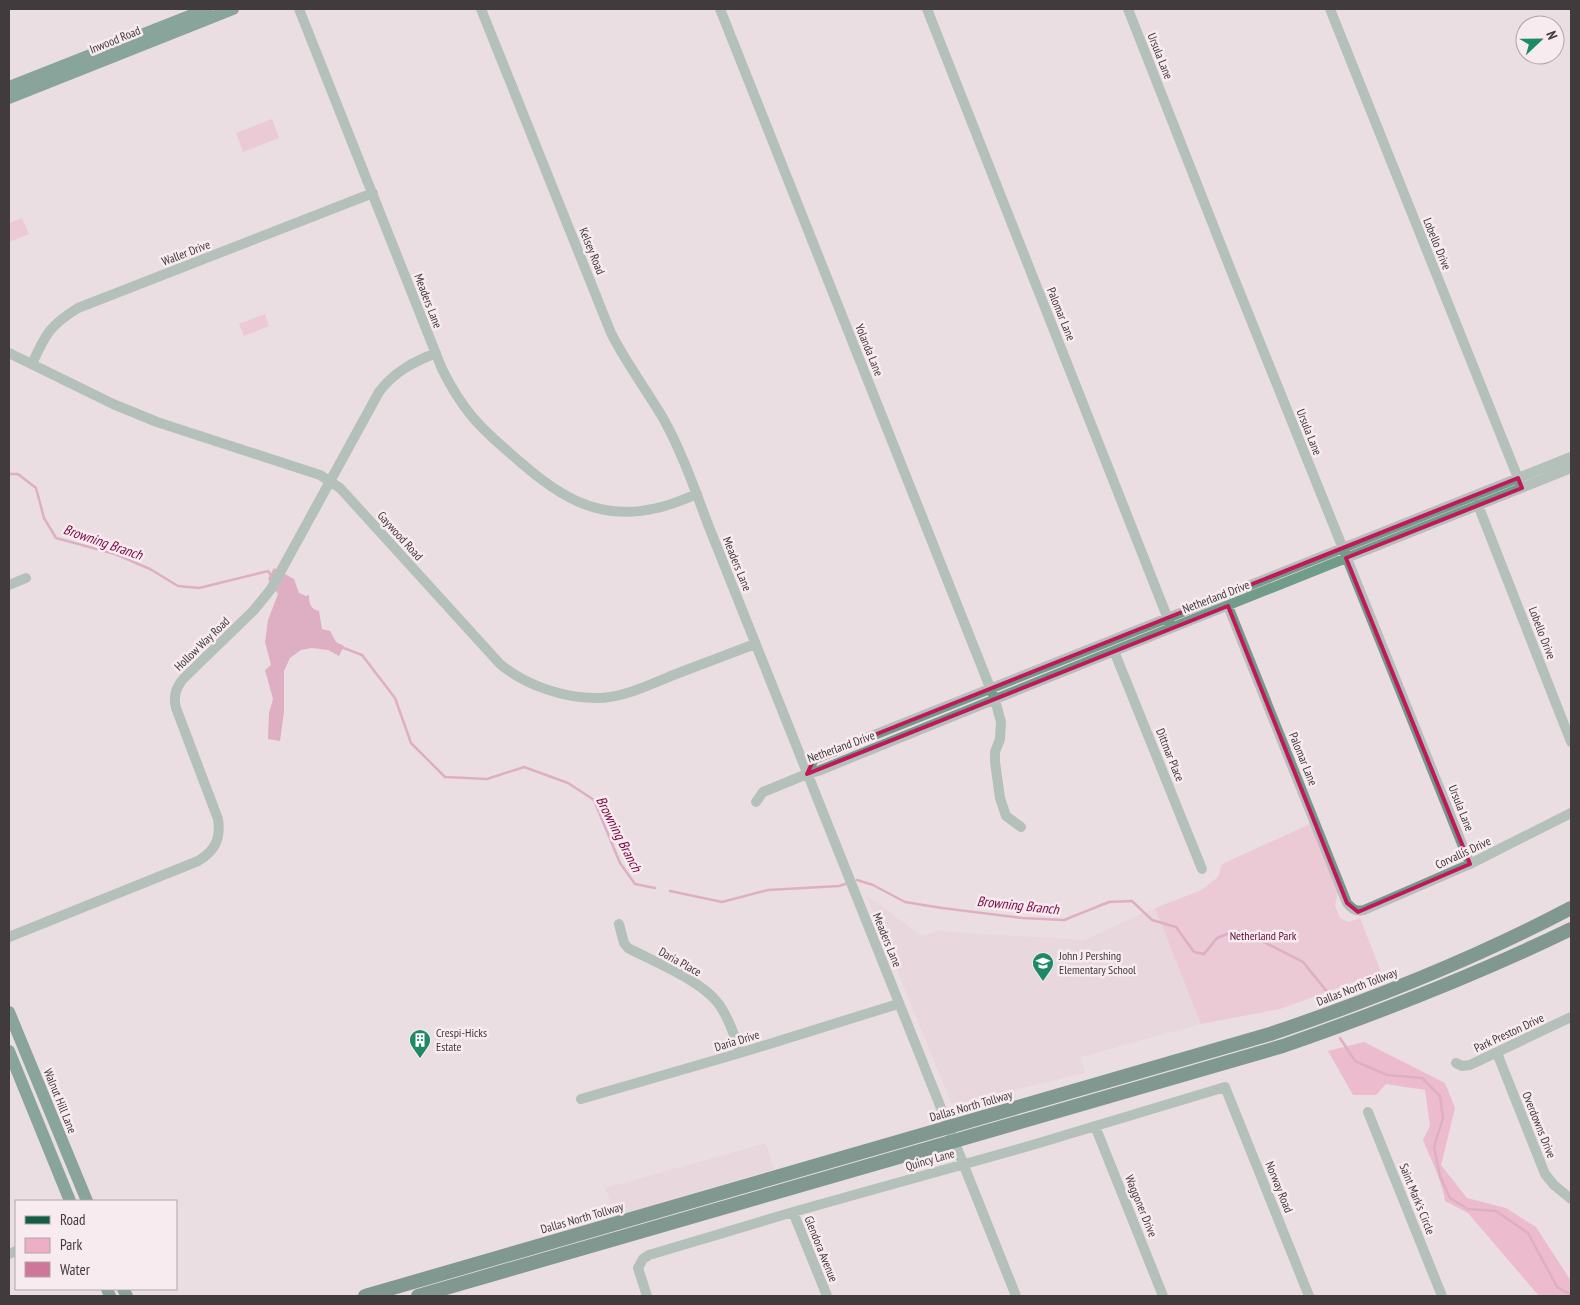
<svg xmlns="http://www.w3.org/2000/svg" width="1580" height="1305" viewBox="0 0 1580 1305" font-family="'PT Sans Narrow',sans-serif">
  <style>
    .built { fill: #e5d0d8 }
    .green { fill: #ecafc6 }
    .forest { fill: #ed90b6 }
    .water { fill: #cf769b }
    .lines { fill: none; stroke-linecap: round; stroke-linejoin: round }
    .stream { stroke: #cf769b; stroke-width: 2.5 }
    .minor { stroke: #719c89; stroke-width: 10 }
    .major { stroke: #135d44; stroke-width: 12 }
    .highway { stroke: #004430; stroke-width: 14 }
    .marked { fill: none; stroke: #c2185b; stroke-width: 4; stroke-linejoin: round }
    .labels { text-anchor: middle; stroke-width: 5; stroke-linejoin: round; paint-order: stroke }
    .street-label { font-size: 12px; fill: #413b3d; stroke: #f8ebef }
    .park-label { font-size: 12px; fill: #5f0d38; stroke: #f8ebef }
    .poi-label { font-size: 12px; fill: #413b3d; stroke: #f8ebef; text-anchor: start }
    .water-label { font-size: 14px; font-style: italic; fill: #780747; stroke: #f8ebef }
  </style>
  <rect width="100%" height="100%" fill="#ebdee2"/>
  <path class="built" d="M866,895L922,936L938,931L1084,940L1155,908L1201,1024L1081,1057L1085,1073L952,1105Z
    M766,1143L774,1169L616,1216L605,1188Z"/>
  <path class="green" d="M272,119L279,138L243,152L236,133Z
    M22,218L29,234L9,242V223Z
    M265,314L269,326L244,336L239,324Z
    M1310,824L1338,892L1335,905L1340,918L1349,922L1360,918L1381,972L1280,1009L1201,1024L1155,908L1202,890L1218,877L1222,864Z"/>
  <path class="forest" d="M1364,1042L1445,1083L1455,1108L1441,1165L1467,1198L1506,1208L1536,1227L1571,1281V1296H1539L1468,1213L1445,1201C1442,1180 1431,1160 1423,1140L1430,1126L1425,1090L1386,1084L1376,1095H1353L1328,1051Z"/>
  <path class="water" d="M274,568L294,579L299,593L306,596L309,595C309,603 310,609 319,611L322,629L330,631L336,642L344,646L339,656L328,650L312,648L301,650L290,658L284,671V712L280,741L268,739L269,713L273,699L265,670L271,665L265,642L266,635L268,620L278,594L268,579Z"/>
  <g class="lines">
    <path class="stream" d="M9,474H18L36,488L44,518L56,538L115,554L150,569L178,586L199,588L268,571L272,577
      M341,647L362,655L395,698L411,743L445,777L487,779L524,767L568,783L594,800L620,863L635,884L655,888
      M857,880L873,885L905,902L942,908L1022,918L1064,920L1109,902L1132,901L1152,920L1176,927L1194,952L1204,954L1217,938L1232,932H1244L1303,962L1333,999
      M670,891L722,902L768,890L839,886L845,884
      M1340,1038L1355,1061L1387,1075L1422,1078L1440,1096L1443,1118L1434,1147L1440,1176L1450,1198L1468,1209L1496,1211L1528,1233L1557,1287L1571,1295"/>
    <path class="minor" d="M299,9L442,369C462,409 478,426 511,454C555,493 595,523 657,508C671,505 684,499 697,494
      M481,9L611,333C626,363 646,389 663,418C682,452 695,490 709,527L1016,1296
      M720,9L995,700L1001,722L1000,739L995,752V762L1000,798L1006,816L1021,827
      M927,9L1170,624
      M1128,9L1232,273L1470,864
      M1330,9L1520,483
      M9,353L113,404L157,422L320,475L340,488L500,664C525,685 563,698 596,698C624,698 651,684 676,674C703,664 729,654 755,644
      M32,364C45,335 50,325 78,308L373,193
      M1478,505L1571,742
      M9,585L26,578
      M1228,606L1347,903C1352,909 1356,912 1364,910L1470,864L1571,813
      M1114,651L1202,869
      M807,774L814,759L1571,457
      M756,802L763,792L807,774L818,771L1114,651L1571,468
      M619,924L624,943L628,948C655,962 700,980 718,1003C729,1018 735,1036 740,1053
      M9,937L198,861C215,851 221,839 218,819L176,708C173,696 176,688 183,679L254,610L271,589L379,392C394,372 413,362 436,353
      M1497,1053L1545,1174L1554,1185L1571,1199
      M1456,1063L1462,1066L1470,1065L1571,1017
      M581,1099L740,1053L898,1004
      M1368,1112L1442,1296
      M1095,1126L1163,1296
      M793,1212L827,1296
      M9,1254L16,1251
      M647,1296L638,1268L643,1259L649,1255L793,1212L1029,1146L1225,1087L1309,1296"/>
    <path class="major" d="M9,87L207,9
      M9,98L233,9
      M9,1012L87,1201
      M9,1051L70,1201
      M107,1289L110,1296
      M123,1289L127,1296"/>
    <path class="highway" d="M365,1296L1270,1034C1374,999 1474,959 1571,908
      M418,1296L1283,1046C1381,1012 1478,974 1571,929"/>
  </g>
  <path d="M0 0H1580V1305H0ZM1518,478L1522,488L1346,558L1470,864L1358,912L1347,903L1228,606L807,774L814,759Z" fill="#ebdee2" fill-opacity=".55" fill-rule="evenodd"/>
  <path class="marked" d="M1518,478L1522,488L1346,558L1470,864L1358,912L1347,903L1228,606L807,774L814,759Z"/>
  <defs>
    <g id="school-pin" transform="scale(1.125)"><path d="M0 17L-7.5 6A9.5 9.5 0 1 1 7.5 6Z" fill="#1e8966" stroke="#f8ebef"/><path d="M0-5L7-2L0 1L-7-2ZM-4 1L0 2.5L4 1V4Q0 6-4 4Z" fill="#fff"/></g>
    <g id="building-pin" transform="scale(1.125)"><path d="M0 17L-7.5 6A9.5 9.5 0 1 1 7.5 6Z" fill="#1e8966" stroke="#f8ebef"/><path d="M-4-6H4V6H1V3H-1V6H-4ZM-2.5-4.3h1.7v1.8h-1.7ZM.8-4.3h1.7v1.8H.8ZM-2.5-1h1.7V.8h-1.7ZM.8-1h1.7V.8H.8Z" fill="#fff"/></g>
  </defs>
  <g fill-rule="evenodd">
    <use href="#school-pin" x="1043" y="963"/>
    <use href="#building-pin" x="420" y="1040"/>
  </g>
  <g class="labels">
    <g class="street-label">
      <text transform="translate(115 40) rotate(-22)" y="4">Inwood Road</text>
      <text transform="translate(1160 56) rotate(68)" y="4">Ursula Lane</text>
      <text transform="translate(1437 244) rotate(68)" y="4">Lobello Drive</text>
      <text transform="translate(592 251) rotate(68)" y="4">Kelsey Road</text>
      <text transform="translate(186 253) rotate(-21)" y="4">Waller Drive</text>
      <text transform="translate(428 301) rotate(69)" y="4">Meaders Lane</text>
      <text transform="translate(1061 314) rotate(68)" y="4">Palomar Lane</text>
      <text transform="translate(869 350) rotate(68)" y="4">Yolanda Lane</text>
      <text transform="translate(1309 432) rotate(68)" y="4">Ursula Lane</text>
      <text transform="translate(400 536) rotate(48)" y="4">Gaywood Road</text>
      <text transform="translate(737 564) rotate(68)" y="4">Meaders Lane</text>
      <text transform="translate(1216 597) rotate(-21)" y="4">Netherland Drive</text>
      <text transform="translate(1542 633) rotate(69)" y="4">Lobello Drive</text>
      <text transform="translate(202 644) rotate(-44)" y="4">Hollow Way Road</text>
      <text transform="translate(841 747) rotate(-20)" y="4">Netherland Drive</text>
      <text transform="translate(1170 755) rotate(68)" y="4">Dittmar Place</text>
      <text transform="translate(1303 759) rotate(68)" y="4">Palomar Lane</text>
      <text transform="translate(1461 808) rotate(68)" y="4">Ursula Lane</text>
      <text transform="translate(1463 853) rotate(-25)" y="4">Corvallis Drive</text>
      <text transform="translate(887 940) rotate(68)" y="4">Meaders Lane</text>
      <text transform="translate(680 962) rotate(29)" y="4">Daria Place</text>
      <text transform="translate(1357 987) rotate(-21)" y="4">Dallas North Tollway</text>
      <text transform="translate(1509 1033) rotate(-25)" y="4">Park Preston Drive</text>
      <text transform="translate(737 1041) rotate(-17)" y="4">Daria Drive</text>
      <text transform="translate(60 1101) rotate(68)" y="4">Walnut Hill Lane</text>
      <text transform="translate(971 1106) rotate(-16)" y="4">Dallas North Tollway</text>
      <text transform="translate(1539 1125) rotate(68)" y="4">Overdowns Drive</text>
      <text transform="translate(930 1160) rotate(-16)" y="4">Quincy Lane</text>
      <text transform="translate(1279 1187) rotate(68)" y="4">Norway Road</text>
      <text transform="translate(1417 1199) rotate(68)" y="4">Saint Mark's Circle</text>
      <text transform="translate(1141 1206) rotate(68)" y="4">Waggoner Drive</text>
      <text transform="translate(582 1218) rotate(-16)" y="4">Dallas North Tollway</text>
      <text transform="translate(821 1249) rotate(68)" y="4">Glendora Avenue</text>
    </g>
    <g class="park-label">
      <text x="1263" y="940">Netherland Park</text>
    </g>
    <g class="poi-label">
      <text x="1059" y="960">John J Pershing<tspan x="1059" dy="14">Elementary School</tspan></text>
      <text x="436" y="1037">Crespi-Hicks<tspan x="436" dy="14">Estate</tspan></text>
    </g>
    <g class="water-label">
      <text transform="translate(103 542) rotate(19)" y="5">Browning Branch</text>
      <text transform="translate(619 834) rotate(63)" y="5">Browning Branch</text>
      <text transform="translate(1018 905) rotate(6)" y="5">Browning Branch</text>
    </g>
  </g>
  <rect width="1580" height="1305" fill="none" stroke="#413b3d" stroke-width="20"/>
  <rect x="15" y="1200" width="162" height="90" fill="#f8ebef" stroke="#afa5a8"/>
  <rect x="25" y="1216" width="25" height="8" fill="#135d44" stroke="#afa5a8"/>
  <text x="60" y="1225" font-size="15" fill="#413b3d">Road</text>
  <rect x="25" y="1238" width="25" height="15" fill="#ecafc6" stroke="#afa5a8"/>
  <text x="60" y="1250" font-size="15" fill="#413b3d">Park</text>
  <rect x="25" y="1262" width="25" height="15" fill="#cf769b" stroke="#afa5a8"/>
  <text x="60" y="1275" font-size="15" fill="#413b3d">Water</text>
  <g transform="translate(1540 40) rotate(68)"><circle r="24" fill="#f8ebef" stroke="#afa5a8"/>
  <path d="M0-4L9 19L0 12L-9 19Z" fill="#1e8966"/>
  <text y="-8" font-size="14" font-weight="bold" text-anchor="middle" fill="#413b3d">N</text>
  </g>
</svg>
